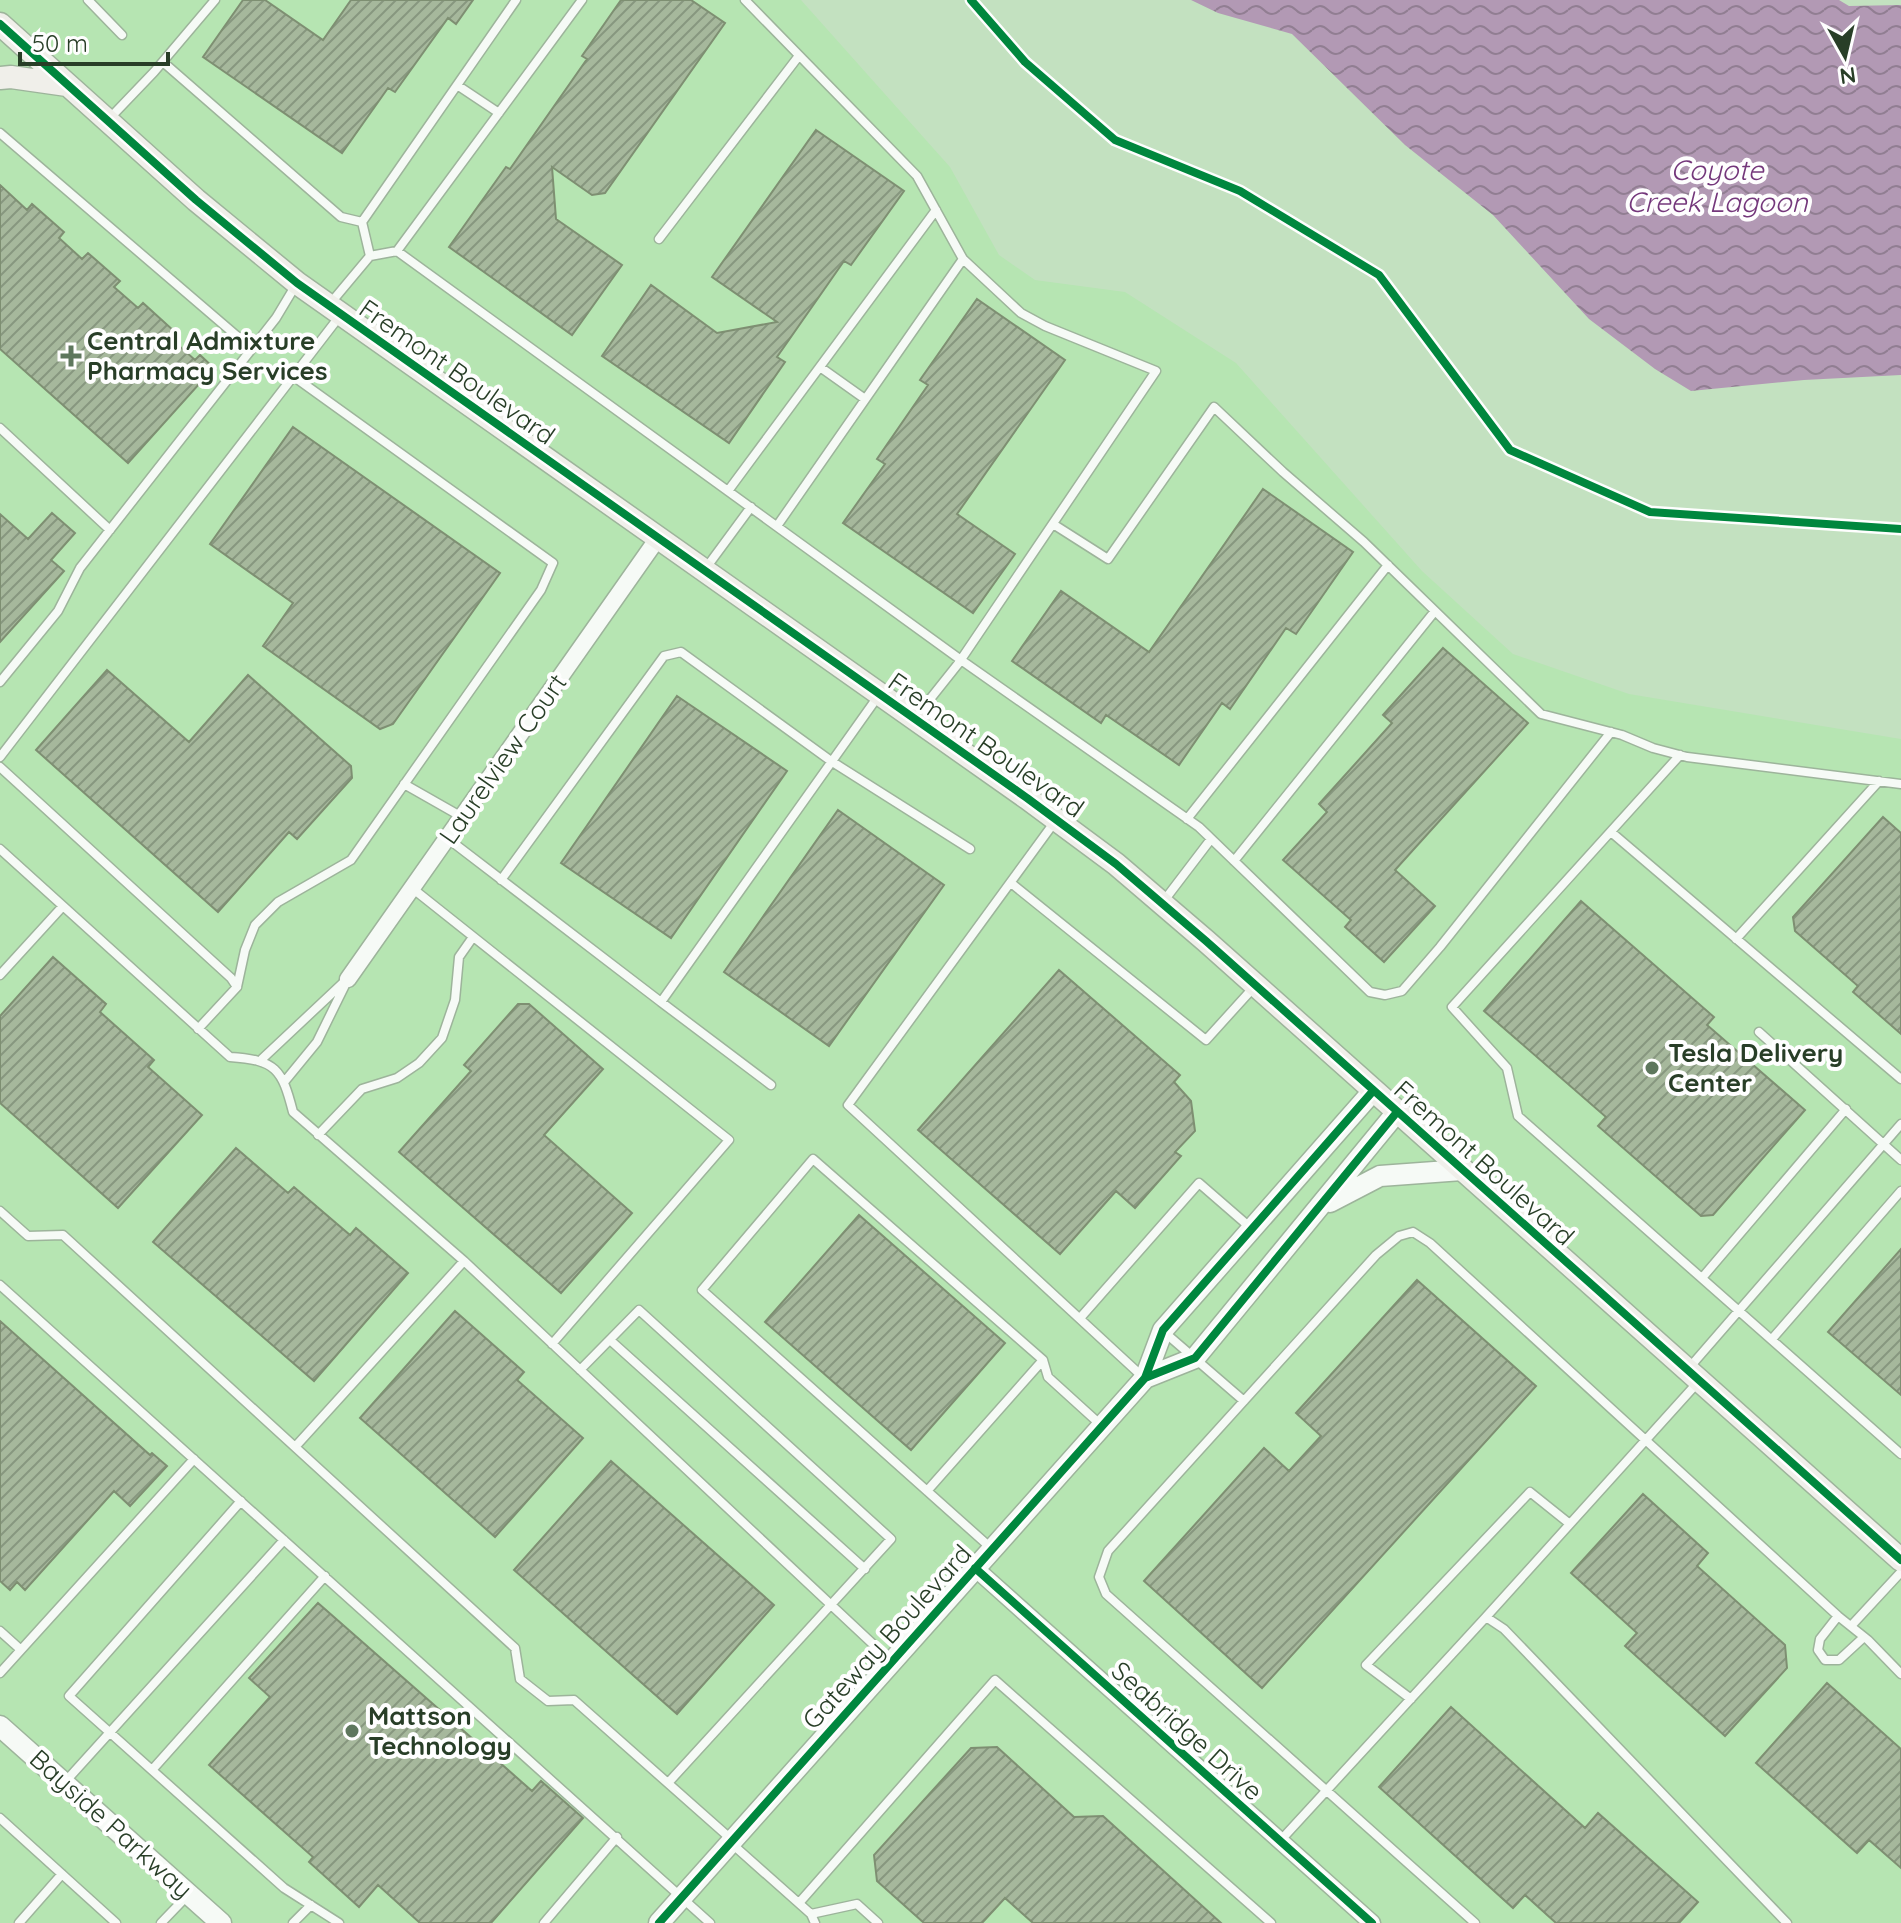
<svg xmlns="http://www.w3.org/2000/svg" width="1901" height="1923" viewBox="0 0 1901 1923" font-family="Quicksand,sans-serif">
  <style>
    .built { fill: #b6e5b2 }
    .water { fill: url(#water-waves) }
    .building { fill: url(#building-hatch); stroke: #7e8f72; stroke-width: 2 }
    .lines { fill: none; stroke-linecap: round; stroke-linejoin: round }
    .service-casing { stroke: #9db49b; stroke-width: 11 }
    .minor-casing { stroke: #9db49b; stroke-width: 19 }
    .tertiary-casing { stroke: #9db49b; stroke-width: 23 }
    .secondary-casing { stroke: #9db49b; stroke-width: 25 }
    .service { stroke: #f6faf6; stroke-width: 8 }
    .minor { stroke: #f6faf6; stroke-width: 16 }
    .tertiary { stroke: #f6faf6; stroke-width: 20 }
    .secondary { stroke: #f0efea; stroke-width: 22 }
    .cycleway-casing { stroke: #fefefe; stroke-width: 13 }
    .cycleway { stroke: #00873e; stroke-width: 8 }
    .poi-dot { fill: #5e775d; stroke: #fefefe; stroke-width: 3 }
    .labels { text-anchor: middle; stroke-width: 8; stroke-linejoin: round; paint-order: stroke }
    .poi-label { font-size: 26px; font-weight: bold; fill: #283e27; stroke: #fefefe; text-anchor: start }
    .street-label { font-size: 26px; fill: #283e27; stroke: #fefefe }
    .water-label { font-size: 28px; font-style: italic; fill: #74377b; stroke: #fefefe }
  </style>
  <defs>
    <pattern id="water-waves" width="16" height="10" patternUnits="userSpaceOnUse" patternTransform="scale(2)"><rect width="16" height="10" fill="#b299b4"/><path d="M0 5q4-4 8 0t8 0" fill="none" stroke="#917e92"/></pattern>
    <pattern id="building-hatch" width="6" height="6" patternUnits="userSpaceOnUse" patternTransform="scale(2)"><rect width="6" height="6" fill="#a6b89c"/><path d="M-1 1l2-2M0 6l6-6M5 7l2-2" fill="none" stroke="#87977f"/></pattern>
  </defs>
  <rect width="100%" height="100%" fill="#c3e1c0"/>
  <path class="built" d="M0,0H801L950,167L999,255L1035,280L1125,292L1236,363L1422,571L1513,654L1629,694L1901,739V1923H0Z"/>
  <path class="water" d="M1191,0H1839L1849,6L1901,5V375L1804,380L1691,391L1655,369L1589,319L1493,215L1405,145L1292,34L1218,13Z"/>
  <path class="building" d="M243,0H265L323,40L351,0H473L456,24L448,18L395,92L388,88L342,153L203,57Z
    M621,0H691L725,23L605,193L592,195L552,167L556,219L622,265L572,335L449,247L506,167L510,169L587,59L582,56Z
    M816,130L904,191L851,265L844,261L777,357L785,362L729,443L602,356L651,285L717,333L777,322L712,277Z
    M0,185L27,210L32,204L64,232L59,238L82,259L88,253L120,281L114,287L138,308L143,303L174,331L169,337L195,360L200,355L216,370L202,386L199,384L128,463L0,349Z
    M977,299L1065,360L957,514L1015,554L973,613L843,523L885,464L877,459L928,385L920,380Z
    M293,427L500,573L393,724L380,729L263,646L293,603L210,544Z
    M1263,489L1353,552L1296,634L1286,628L1230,709L1222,703L1179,765L1106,715L1101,723L1012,661L1061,591L1149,652Z
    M52,513L75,533L51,560L64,571L0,642V514L28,539Z
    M1443,648L1528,723L1395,870L1435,906L1384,962L1345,927L1351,920L1283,860L1327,812L1319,804L1392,723L1383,715Z
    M107,670L189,742L248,675L351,766L352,778L297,839L289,832L218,912L36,750Z
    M677,696L787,771L671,938L561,863Z
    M838,810L944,885L829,1046L724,972Z
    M1883,817L1901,833V1034L1853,992L1858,986L1795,931L1793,917Z
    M1581,901L1714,1017L1707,1025L1805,1110L1713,1215L1701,1216L1598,1126L1606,1117L1484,1011Z
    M53,957L106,1004L100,1012L154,1060L148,1067L202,1115L118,1208L0,1103V1016Z
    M1059,970L1180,1075L1174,1082L1191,1101L1195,1131L1175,1152L1181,1156L1135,1208L1116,1191L1060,1254L918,1130Z
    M518,1004H529L603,1069L544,1135L632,1213L561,1293L399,1152L471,1071L464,1065Z
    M236,1148L288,1193L294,1187L350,1235L356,1228L408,1273L314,1381L153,1242Z
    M859,1215L1005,1343L911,1450L765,1322Z
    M1901,1249V1395L1828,1332Z
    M1417,1280L1536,1386L1262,1688L1144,1581L1264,1448L1289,1471L1321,1436L1296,1413Z
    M455,1311L524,1372L517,1380L583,1438L495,1537L360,1418Z
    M0,1321L150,1455L152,1453L167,1466L130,1506L114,1491L25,1590L17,1582L10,1590L0,1581Z
    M611,1461L774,1605L677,1714L514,1570Z
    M1643,1494L1708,1553L1697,1566L1785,1645L1787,1668L1725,1736L1625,1646L1637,1633L1571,1573Z
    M318,1603L532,1791L541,1781L583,1818L491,1923H420L378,1885L359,1907L309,1862L313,1857L209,1765L270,1697L249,1678Z
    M1827,1683L1901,1749V1868L1869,1840L1857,1853L1756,1763Z
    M1451,1707L1585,1828L1598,1813L1698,1902L1679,1923H1556L1525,1895L1513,1908L1379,1787Z
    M997,1747L1074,1817L1103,1816L1221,1923H1033L1005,1898L982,1923H924L877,1881L874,1855L971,1748Z"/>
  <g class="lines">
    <g class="service-casing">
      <path id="service" d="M88,0L122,35
        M745,0L917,176L963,259L777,526
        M163,62L341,217L362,222
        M457,85L499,113
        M109,119L154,72L215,0
        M0,133L252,349
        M659,239L798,57
        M397,251L961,660L1199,827L1370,992L1385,995L1402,991L1440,947L1611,732
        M370,256L362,222L516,0
        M329,305L370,256L397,251L582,0
        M820,367L865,399
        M0,428L110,530
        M728,491L936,210
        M1053,524L1108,559L1214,407L1283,472L1364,542L1541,714L1622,735L1653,748L1687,757L1901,784
        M706,568L751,507
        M0,682L58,611L80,568L276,318L297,283
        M915,718L958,664L1156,371L1045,326L1021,313L963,259
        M1680,755L1452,1007L1507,1068L1518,1116L1901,1454
        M0,757L339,317
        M0,767L231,978L237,987
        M404,784L462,817
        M1187,819L1388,565
        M1056,820L848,1105L1144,1378
        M1611,832L1901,1079
        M447,838L661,1002L879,695
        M0,849L230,1057C276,1060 282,1069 293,1112L464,1261L891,1661
        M1234,861L1435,611
        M501,880L664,656L681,652L831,761L970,849
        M1011,883L1206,1040L1254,987
        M412,888L729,1140L552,1344
        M1163,902L1211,839
        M1736,939L1879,781
        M0,975L63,906
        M661,1002L771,1085
        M198,1029L237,987L245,950L255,925L278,902L351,860L541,590L553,563L293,376
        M1759,1032L1901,1160
        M262,1059L344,982
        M285,1081L317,1042L348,979
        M318,1135L362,1089L397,1078L419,1063L442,1038L455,1000L459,957L473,937
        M0,1211L28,1236L63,1235L515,1648L520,1679L548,1701L574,1700L731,1839
        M1702,1278L1846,1109
        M0,1285L710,1923
        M1081,1317L1199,1183L1252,1229
        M1163,1331L1244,1401
        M1772,1339L1901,1191
        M610,1340L865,1569
        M1689,1368L1901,1124
        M580,1370L639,1310L891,1539L668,1783
        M1699,1381L1486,1617L1504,1629L1787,1923
        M295,1447L464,1261
        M927,1491L1043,1360
        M241,1501L69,1696L284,1888L339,1923
        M991,1548L702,1290L813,1159L1043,1360L1048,1377L1102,1426
        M1838,1616L1820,1639L1818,1650L1825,1660H1839L1864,1637
        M1851,1626L1901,1572
        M0,1631L20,1649
        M0,1673L194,1459
        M1411,1699L1366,1665L1530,1492L1570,1524
        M152,1770L325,1576
        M65,1782L284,1540
        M0,1818L116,1923
        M1280,1841L1486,1617
        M731,1843L811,1914L815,1923
        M799,1903L995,1680L1271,1923
        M811,1914L857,1904L878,1923
        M19,1923L62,1874
        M161,1923L188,1895
        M293,1923L311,1905
        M544,1923L617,1837
        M1475,1923L1106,1594L1099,1577L1108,1551L1376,1255L1399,1236L1413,1232L1430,1243L1838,1616L1868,1640L1901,1674"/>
    </g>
    <g class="minor-casing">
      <path id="minor" d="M348,979L658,538
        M975,1568L1372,1923"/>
    </g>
    <g class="tertiary-casing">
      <path id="tertiary" d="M1330,1202L1380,1176L1462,1170
        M1145,1378L1195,1358L1397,1112
        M0,1726L221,1923
        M659,1923L1145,1378L1163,1330L1373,1091"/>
    </g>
    <g class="secondary-casing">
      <path id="secondary" d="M0,24L196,200L297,283L1027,798L1116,864L1206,941L1901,1560
        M0,78L11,77L67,85"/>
    </g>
    <use href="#service" class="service"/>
    <use href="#minor" class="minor"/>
    <use href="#tertiary" class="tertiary"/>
    <use href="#secondary" class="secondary"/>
    <g class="cycleway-casing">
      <path id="cycleway" d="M971,0L1025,62L1115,140L1240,191L1379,275L1510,450L1650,512L1901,529
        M0,24L196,200L297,283L1027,798L1116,864L1206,941L1901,1560
        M1145,1378L1195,1358L1397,1112
        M975,1568L1372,1923
        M659,1923L1145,1378L1163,1330L1373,1091"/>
    </g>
    <use href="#cycleway" class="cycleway"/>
  </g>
  <g class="poi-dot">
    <path d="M67 344h8v8h8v8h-8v8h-8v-8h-8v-8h8z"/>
    <circle cx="1652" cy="1068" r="8"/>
    <circle cx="352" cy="1731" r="8"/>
  </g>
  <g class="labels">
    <g class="poi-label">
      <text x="87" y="350">Central Admixture<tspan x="87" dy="30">Pharmacy Services</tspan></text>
      <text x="1668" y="1062">Tesla Delivery<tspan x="1668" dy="30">Center</tspan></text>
      <text x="368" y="1725">Mattson<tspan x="368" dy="30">Technology</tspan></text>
    </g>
    <g class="street-label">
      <text transform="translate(457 372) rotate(35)" y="9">Fremont Boulevard</text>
      <text transform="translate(986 745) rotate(35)" y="9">Fremont Boulevard</text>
      <text transform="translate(503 759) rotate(-55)" y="9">Laurelview Court</text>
      <text transform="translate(1484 1163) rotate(42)" y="9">Fremont Boulevard</text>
      <text transform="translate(887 1637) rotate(-48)" y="9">Gateway Boulevard</text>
      <text transform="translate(1187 1731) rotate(42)" y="9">Seabridge Drive</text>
      <text transform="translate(111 1824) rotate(42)" y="9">Bayside Parkway</text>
    </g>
    <g class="water-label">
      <text x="1717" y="180">Coyote<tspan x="1717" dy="32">Creek Lagoon</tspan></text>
    </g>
  </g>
  <g transform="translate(1845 56) rotate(172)" stroke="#fefefe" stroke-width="6" paint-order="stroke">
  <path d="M0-6L14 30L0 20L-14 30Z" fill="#283e27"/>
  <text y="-12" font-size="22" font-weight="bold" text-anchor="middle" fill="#283e27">N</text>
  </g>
  <path d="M20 52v12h148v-12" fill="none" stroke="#283e27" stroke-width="4"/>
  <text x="32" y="52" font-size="24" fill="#283e27" stroke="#fefefe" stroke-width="6" paint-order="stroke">50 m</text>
</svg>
